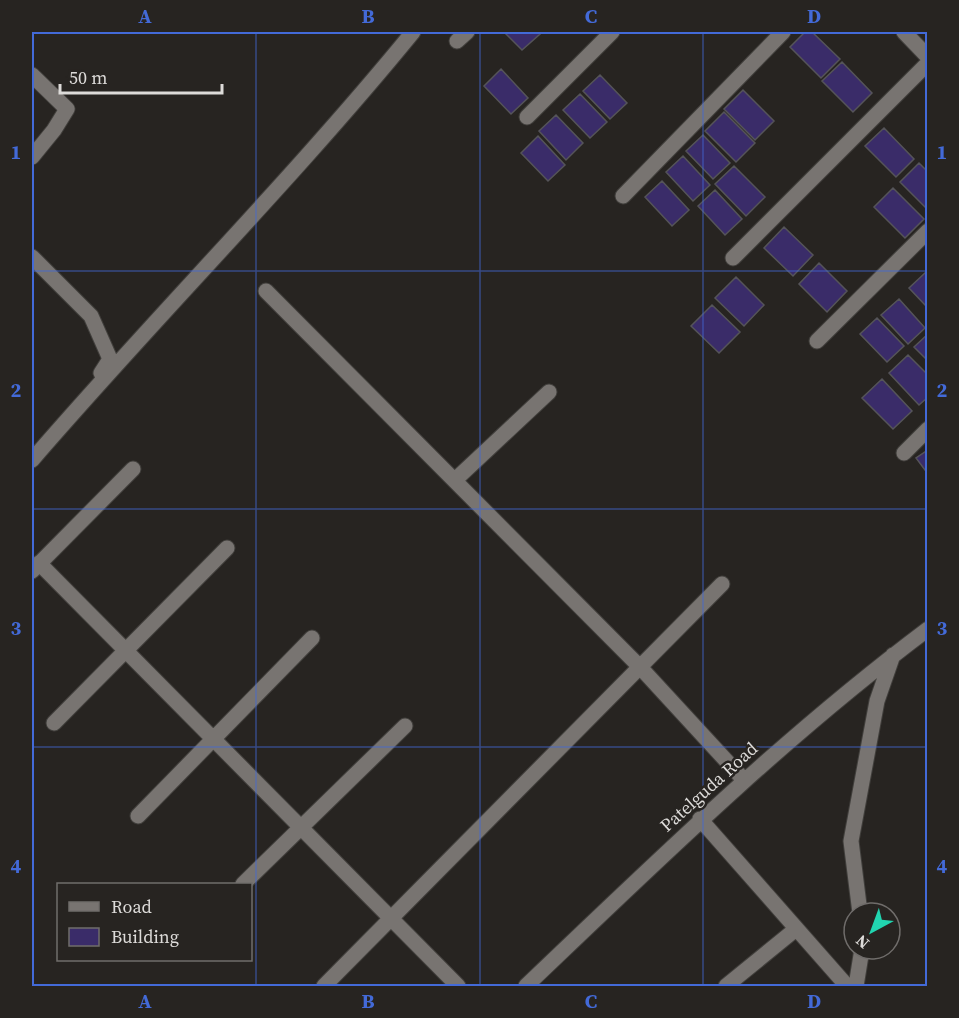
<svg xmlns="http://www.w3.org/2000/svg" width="959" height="1018" viewBox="0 0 959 1018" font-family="'Source Serif 4',serif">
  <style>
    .building { fill: #3a2c69; stroke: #555459; stroke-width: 1.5 }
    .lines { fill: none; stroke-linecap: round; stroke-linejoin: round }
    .minor-casing { stroke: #413f3c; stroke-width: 17 }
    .minor { stroke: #787471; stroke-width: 15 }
    .grid { fill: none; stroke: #436ad8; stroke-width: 1.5; stroke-opacity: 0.55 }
    .labels { text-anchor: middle; stroke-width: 5; stroke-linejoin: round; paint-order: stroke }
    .street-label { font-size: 18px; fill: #dddbd9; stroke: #272421 }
    .neatline { fill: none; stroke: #436ad8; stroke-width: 2 }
    .grid-label { font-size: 20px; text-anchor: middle; font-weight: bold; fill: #436ad8 }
  </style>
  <rect width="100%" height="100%" fill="#272421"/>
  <path class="building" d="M504,32H537L540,34L522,50Z
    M805,32H812L840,59L821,78L790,47Z
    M842,62L872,93L853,112L822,81Z
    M501,69L528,98L511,114L484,86Z
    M600,75L627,103L610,119L583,91Z
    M743,90L774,121L755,140L724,109Z
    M580,94L607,122L590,138L563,110Z
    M724,112L755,143L736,162L705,131Z
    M556,115L583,143L566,160L539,131Z
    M884,128L914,159L896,177L865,146Z
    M703,135L730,163L713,179L686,151Z
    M538,136L565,165L548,181L521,153Z
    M683,156L710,185L693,201L666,172Z
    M919,163L928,172V210L900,182Z
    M734,166L765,197L746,216L715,184Z
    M662,181L689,210L672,226L645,197Z
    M893,188L924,219L905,238L874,207Z
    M715,190L742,219L725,235L698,206Z
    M784,227L813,255L793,276L764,248Z
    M819,263L847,291L827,312L799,284Z
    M926,272L928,274V308L909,288Z
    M736,277L764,305L744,326L715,298Z
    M899,299L925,328L908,344L881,315Z
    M712,305L740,332L719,353L691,326Z
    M877,318L904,346L887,362L860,334Z
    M928,334V361L914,347Z
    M908,355L928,375V397L919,405L889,373Z
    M882,379L912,411L893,429L862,398Z
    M928,450V474L916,458Z"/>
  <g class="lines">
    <g class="minor-casing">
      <path id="minor" d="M904,32L928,57
        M457,41L467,32
        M32,75L67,109L54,130L32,157
        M527,117L612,32
        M623,196L783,32
        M32,257L91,316L110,359L101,373
        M733,258L928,63
        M266,291L640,667L744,780
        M817,341L928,231
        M904,453L928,429
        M32,460C157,315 292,180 413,32
        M455,480L549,392
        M39,563L458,986
        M32,571L133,469
        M54,723L227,548
        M138,816L312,638
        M700,819L847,986
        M243,884L405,726
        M860,913L851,841L877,701L893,655
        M324,986L722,584
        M526,986C656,862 784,737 928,629
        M726,986L796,929
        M856,986L862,949"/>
    </g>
    <use href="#minor" class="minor"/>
  </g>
  <path class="grid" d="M256,32V986M480,32V986M703,32V986M32,271H928M32,509H928M32,747H928"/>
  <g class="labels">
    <g class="street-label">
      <text transform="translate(709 787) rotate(-42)" y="6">Patelguda Road</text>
    </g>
  </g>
  <rect width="959" height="1018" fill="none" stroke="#272421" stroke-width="66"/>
  <rect x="57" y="883" width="195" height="78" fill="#272421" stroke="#706d6b" stroke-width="1.5"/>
  <rect x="69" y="902" width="30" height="9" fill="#787471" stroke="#706d6b" stroke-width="1.5"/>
  <text x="111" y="913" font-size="18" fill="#dddbd9">Road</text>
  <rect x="69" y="928" width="30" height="18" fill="#3a2c69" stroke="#706d6b" stroke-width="1.5"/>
  <text x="111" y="943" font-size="18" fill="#dddbd9">Building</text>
  <g transform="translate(872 931) rotate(221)"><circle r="28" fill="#272421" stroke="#706d6b" stroke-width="1.5"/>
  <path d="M0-4.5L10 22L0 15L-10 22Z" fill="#21d5b0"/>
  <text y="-9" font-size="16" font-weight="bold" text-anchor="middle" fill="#dddbd9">N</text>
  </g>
  <path d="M60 84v9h162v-9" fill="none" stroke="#dddbd9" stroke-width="3"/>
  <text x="69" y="84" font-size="18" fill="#dddbd9" stroke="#272421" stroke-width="4.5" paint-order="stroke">50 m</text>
  <rect x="33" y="33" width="893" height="952" class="neatline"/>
  <g class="grid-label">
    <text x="145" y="23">A</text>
    <text x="368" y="23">B</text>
    <text x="591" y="23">C</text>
    <text x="814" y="23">D</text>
    <text x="16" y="159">1</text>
    <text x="942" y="159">1</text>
    <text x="16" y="397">2</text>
    <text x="942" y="397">2</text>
    <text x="16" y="635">3</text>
    <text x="942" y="635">3</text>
    <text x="16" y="873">4</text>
    <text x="942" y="873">4</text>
    <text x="145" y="1008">A</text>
    <text x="368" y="1008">B</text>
    <text x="591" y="1008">C</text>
    <text x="814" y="1008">D</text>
  </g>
</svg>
